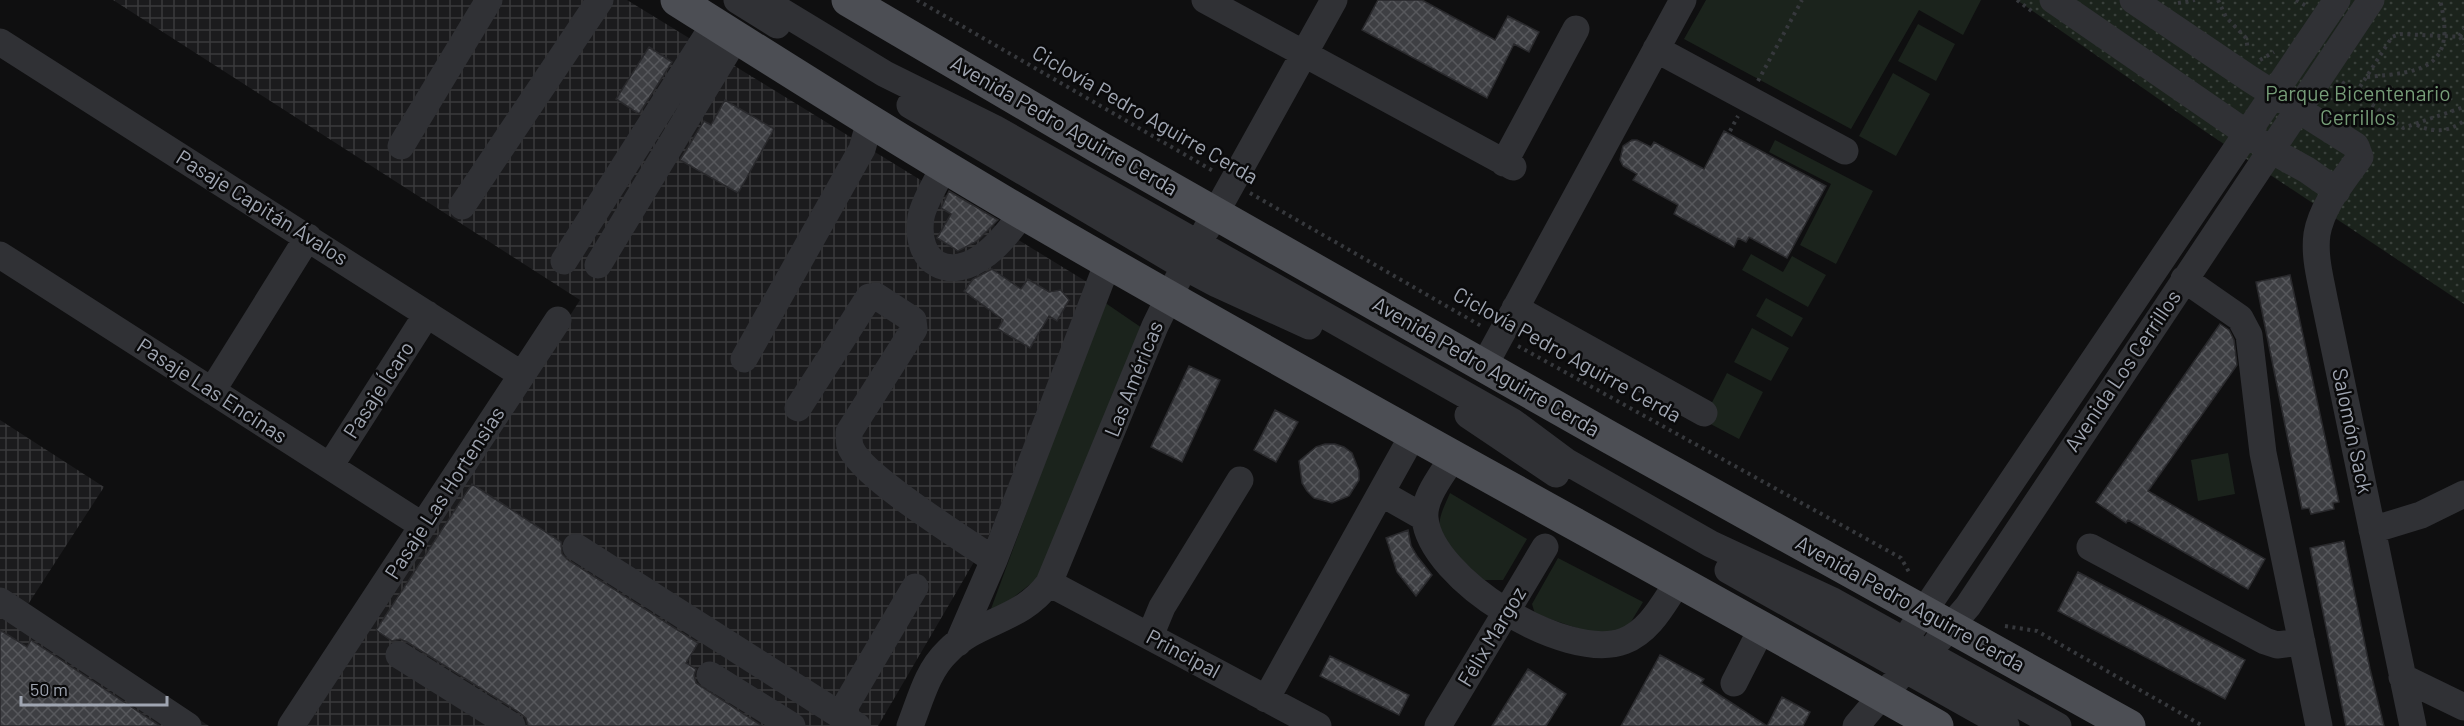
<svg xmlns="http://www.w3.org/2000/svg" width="2464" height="726" viewBox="0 0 2464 726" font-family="Barlow,sans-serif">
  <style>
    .industrial { fill: url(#industrial-grid) }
    .green { fill: #1b231c }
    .park { fill: url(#park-dots) }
    .building { fill: url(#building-cross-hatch); stroke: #29292c; stroke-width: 1.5 }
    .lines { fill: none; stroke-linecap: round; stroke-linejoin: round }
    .path { stroke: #36383c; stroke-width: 4; stroke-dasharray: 3 4.5; stroke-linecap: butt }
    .minor { stroke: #303135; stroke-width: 27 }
    .major { stroke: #4c4e54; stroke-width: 33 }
    .labels { text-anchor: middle; stroke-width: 5; stroke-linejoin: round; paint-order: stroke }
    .park-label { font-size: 21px; fill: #769d78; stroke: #0a0a0b }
    .street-label { font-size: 21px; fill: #a0a6b2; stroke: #0a0a0b }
  </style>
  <defs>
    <pattern id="industrial-grid" width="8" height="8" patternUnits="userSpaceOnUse" patternTransform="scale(1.5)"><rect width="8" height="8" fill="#1b1b1d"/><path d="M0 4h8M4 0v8" fill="none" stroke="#39393b"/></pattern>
    <pattern id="park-dots" width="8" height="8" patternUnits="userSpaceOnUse" patternTransform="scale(1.5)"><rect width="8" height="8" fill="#1b231c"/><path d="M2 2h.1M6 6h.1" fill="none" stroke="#39403b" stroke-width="1.8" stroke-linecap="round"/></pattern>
    <pattern id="building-cross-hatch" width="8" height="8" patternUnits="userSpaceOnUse" patternTransform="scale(1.5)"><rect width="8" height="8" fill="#3e3f43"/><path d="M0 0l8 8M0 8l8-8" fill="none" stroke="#57585c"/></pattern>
  </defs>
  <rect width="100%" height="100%" fill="#0f0f10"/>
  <path class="industrial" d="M113,0H627L1087,282L988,538L878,726H307L580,300Z
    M0,420L104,487L27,606L209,726H0Z"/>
  <path class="green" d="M1706,0H1981L1963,35L1919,10L1851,129L1684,39Z
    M1918,24L1955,44L1936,81L1898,61Z
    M1893,73L1930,94L1896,156L1859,136Z
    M1775,140L1873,191L1836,264L1800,245L1831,184L1769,152Z
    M1751,254L1783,272L1792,256L1826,275L1808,307L1742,270Z
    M1766,298L1803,318L1792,337L1756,316Z
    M1104,302L1145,330L1046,572L988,617Z
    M1752,328L1789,348L1771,381L1734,362Z
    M1727,373L1763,392L1739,439L1703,420Z
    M2228,453L2235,494L2198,501L2191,460Z
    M1450,493L1527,539L1503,580H1484C1472,569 1443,546 1440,530C1437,518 1446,503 1450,493Z
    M1558,558L1643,602L1626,630L1604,637L1535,614L1532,604Z"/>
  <path class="park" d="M2017,0H2464V304L2203,130Z"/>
  <path class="building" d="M1378,0H1422L1495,40L1508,16L1539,32L1529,52L1514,44L1487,98L1362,30Z
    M649,47L672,62L639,114L616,99Z
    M725,100L774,129L738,193L680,160L704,121L711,125Z
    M1724,131L1826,186L1787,258L1749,237L1746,242L1738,238L1734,247L1674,214L1678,205L1633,180L1637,174L1623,166L1620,160L1623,146L1632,140H1637L1651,147L1654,142L1704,169Z
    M949,191L998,220L977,241L958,251L937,238L951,214L941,208Z
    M992,269L1021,289L1028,279L1049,292L1061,290L1069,300L1057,321L1049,316L1030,348L998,329L1003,320L964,291L973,279Z
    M2290,275L2339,502L2333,503L2334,509L2311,514L2309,508L2302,509L2256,282Z
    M2220,324L2229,330L2234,340L2237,365L2148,491L2265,559L2248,589L2128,520L2126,523L2096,502Z
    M1189,366L1220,380L1182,462L1151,447Z
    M1275,410L1298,422L1276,462L1254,450Z
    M1325,444H1335L1344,447L1352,453L1359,471V480L1349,496L1332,503L1314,498L1307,491L1302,483L1299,461L1316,447Z
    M472,484L561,542L562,554L568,560L698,643L686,663L696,669L694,675L696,683L762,726H528L526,718L520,713L407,642L400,639L392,641L376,630Z
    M1408,530L1411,546L1417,556L1432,575L1416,596L1397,572L1386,538Z
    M2344,541L2370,669L2384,726H2346L2310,548Z
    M2078,572L2245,660L2225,699L2058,611Z
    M0,630L27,647L31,640L160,726H0Z
    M1660,655L1704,679L1701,683L1767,726L1782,697L1810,712L1803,726H1621Z
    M1330,656L1409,695L1399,715L1320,676Z
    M1528,669L1566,694L1546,726H1492Z"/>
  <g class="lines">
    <path class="path" d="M917,0L1215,172
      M2017,0L2033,12
      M2218,0L2226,17L2246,38L2248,50
      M2296,0L2308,7
      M2178,3L2195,0
      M2459,36L2464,29
      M2460,37L2464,44
      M2260,60L2274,52
      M2367,77C2424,72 2457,68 2440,0
      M1758,81L1802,0
      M2342,82L2403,128L2464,107
      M2356,93L2392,37L2400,34L2464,37
      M2417,125C2434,133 2448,132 2464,121
      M1730,131L1738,116
      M1250,193L1483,327
      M1518,346L1901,558L1909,572
      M2005,626L2037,631L2203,726"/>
    <path class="minor" d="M737,0L777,25
      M763,0L885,74L994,128L1513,422L1567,462L1711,544L1833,601L2058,726
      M1205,0L1513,167
      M2053,0L2271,150L2307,170L2337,191
      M2133,0L2250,79L2356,146L2360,157C2344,180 2322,205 2317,234C2314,255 2320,277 2324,298L2413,726
      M0,42L522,375
      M1656,49L1845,151
      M910,105L1185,267L1217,284L1309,326
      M401,146L489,0
      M1504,163L1576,29
      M944,166C937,182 924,201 921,217C914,264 950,283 986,254C1001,243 1011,228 1023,213
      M462,206L600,0
      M1206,230L1334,0
      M0,255L423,526
      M564,261L715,23
      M598,265L736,37
      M2184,279L2240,318L2249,335L2263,453L2319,726
      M1515,308L1704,413
      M744,359L862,149L870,121
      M1484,366L1683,0
      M212,391L308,237
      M798,408L869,297L876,296L913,320L914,329L849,432C849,436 849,442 850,446C859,475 965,540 994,560
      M1468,415L1556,474
      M1453,457C1443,474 1423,497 1425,518C1430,579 1566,663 1624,641C1650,631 1663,604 1678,582
      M330,466L427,314
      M1381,493L1425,518
      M2372,530L2421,515L2464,494
      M576,547L857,726
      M2090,547L2265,641L2277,645L2302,642
      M1728,570L2006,726
      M1049,583L1318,726
      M0,601L188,726
      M1912,629L2337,0
      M1150,636L1162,607L1240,480
      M1937,642L1968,606L2371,0
      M958,643L994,560L1108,262
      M399,655L512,726
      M710,675L792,726
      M2402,677L2464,707
      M1734,683L1762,628
      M1266,699L1413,435
      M840,715L915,587
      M291,726L558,320
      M910,726C920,701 927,671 947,652C978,619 1019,623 1049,583L1155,326L1178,279
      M1438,726L1545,547
      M1856,726L1882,695L1896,681"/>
    <path class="major" d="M677,0C799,77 920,154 1045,226C1340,397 1640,558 1937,726
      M848,0L1100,148L1609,437L2129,726"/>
  </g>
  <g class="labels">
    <g class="park-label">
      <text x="2358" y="101">Parque Bicentenario<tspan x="2358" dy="24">Cerrillos</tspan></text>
    </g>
    <g class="street-label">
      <text transform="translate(1145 115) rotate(30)" y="7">Ciclovía Pedro Aguirre Cerda</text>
      <text transform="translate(1064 126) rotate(30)" y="7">Avenida Pedro Aguirre Cerda</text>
      <text transform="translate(262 208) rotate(32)" y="7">Pasaje Capitán Ávalos</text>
      <text transform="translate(1567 355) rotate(29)" y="7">Ciclovía Pedro Aguirre Cerda</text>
      <text transform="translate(1486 367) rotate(30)" y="7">Avenida Pedro Aguirre Cerda</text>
      <text transform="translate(2123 371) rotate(-56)" y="7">Avenida Los Cerrillos</text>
      <text transform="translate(1134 379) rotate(-68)" y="7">Las Américas</text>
      <text transform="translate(379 390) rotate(-57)" y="7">Pasaje Ícaro</text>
      <text transform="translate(212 391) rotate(33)" y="7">Pasaje Las Encinas</text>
      <text transform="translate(2352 431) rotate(78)" y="7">Salomón Sack</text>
      <text transform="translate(445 493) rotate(-57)" y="7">Pasaje Las Hortensias</text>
      <text transform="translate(1910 604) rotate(29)" y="7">Avenida Pedro Aguirre Cerda</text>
      <text transform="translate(1492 637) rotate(-59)" y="7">Félix Margoz</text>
      <text transform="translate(1183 654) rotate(28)" y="7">Principal</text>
    </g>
  </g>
  <path d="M21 696v9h146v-9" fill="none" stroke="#a0a6b2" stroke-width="3"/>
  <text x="30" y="696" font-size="18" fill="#a0a6b2" stroke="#0a0a0b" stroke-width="4.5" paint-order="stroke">50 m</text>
</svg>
